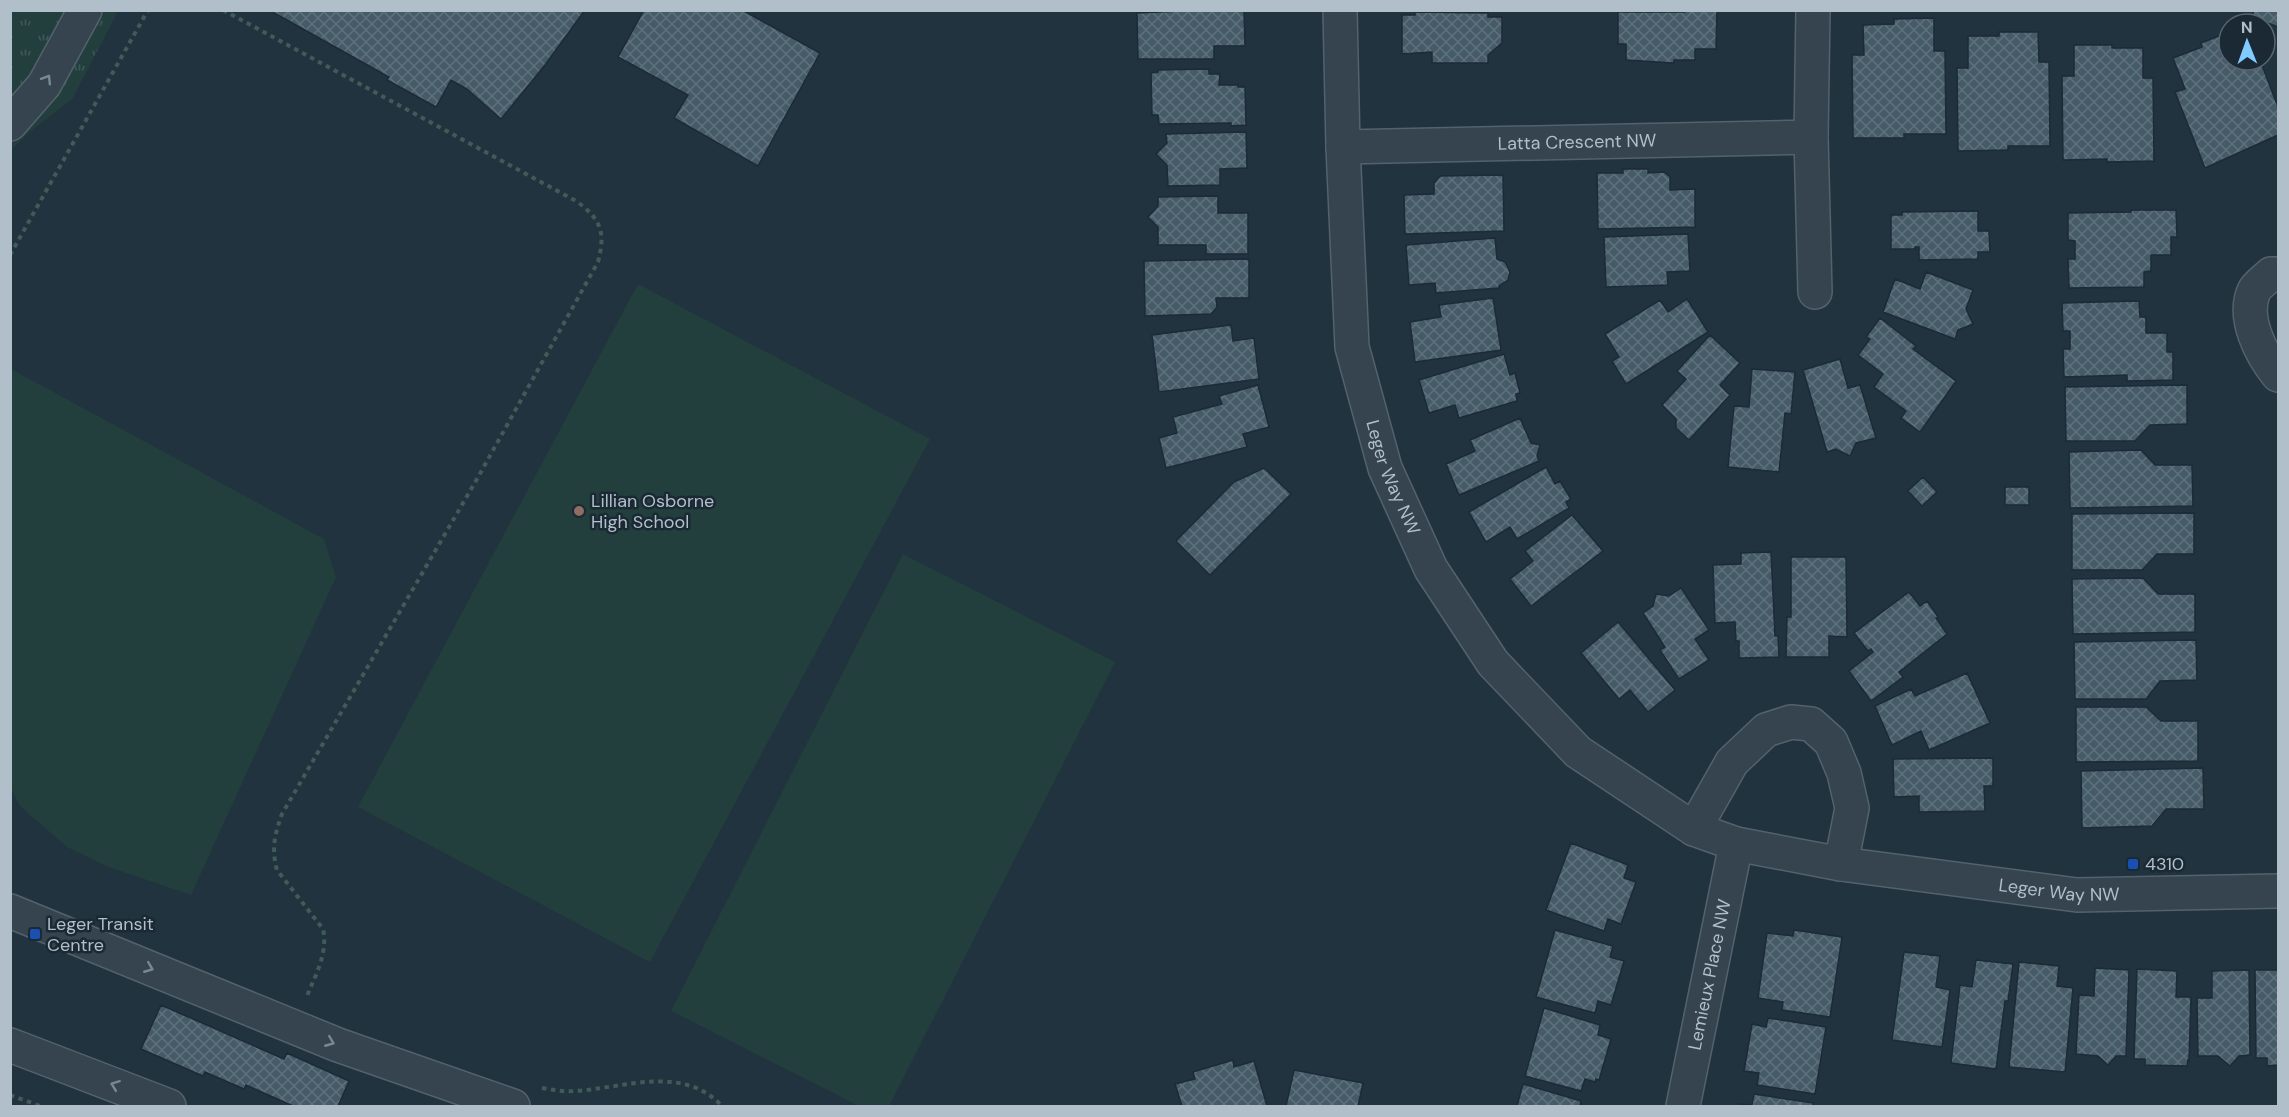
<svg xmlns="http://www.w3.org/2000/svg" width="2289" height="1117" viewBox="0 0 2289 1117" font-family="'DM Sans',sans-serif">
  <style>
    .grass { fill: url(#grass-tufts) }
    .pitch { fill: #233f3d }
    .building { fill: url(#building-cross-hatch); stroke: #1c2b35; stroke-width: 1.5 }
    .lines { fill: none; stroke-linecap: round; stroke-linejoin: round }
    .minor-casing { stroke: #53626c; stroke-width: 36 }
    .path { stroke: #415b59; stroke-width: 4; stroke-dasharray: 4.5 4.5; stroke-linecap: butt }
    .minor { stroke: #35444e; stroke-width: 33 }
    .oneway { stroke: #798892 }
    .education-dot { fill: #8d6e63; stroke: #1a2933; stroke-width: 2 }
    .transit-dot { fill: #1a4fb4; stroke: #1a2933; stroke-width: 2 }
    .labels { text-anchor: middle; stroke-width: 5; stroke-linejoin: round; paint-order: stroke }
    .street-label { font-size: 18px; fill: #b0bfca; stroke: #1a2933 }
    .poi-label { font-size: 18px; fill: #b0bfca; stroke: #1a2933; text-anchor: start }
  </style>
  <defs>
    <pattern id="grass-tufts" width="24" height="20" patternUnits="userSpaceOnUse" patternTransform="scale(1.5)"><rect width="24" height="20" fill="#233f3d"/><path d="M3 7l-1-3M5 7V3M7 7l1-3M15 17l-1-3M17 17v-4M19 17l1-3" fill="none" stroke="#405958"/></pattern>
    <pattern id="building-cross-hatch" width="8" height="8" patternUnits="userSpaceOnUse" patternTransform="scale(1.5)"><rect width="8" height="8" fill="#465b68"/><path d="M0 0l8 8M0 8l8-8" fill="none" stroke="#5e717c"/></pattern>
  </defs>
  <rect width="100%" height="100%" fill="#21333e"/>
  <path class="grass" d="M11,11H118L72,99L28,133L11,150Z"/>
  <path class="pitch" d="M638,284L930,439L650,962L358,807Z
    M11,369L324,539L336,577L191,895L109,867L67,847L20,806L11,788Z
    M903,554L1115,662L889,1106H859L671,1011Z"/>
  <path class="building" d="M269,10H585L545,65L501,119L467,89L451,80L436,107L387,80L389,77Z
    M644,10H742L820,53L758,166L674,118L688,95L618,57Z
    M1204,10H1244L1245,46H1214V59H1138L1137,13Z
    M1685,10L1717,11L1716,49H1695V60H1674V63L1626,60V44H1618V12H1685Z
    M2254,10H2278V27L2252,17Z
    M1415,12L1488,13V17H1502V43L1488,55V63H1432V52L1402,54V15H1415Z
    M1934,18V51H1945L1946,134H1904V138H1853L1852,55H1864L1863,25L1894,24V19Z
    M1999,32H2038L2039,62H2049L2050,146H2008V150L1958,151L1957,68H1968V36H1999Z
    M2229,32V60H2260L2278,107V135L2205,168L2175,92L2185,89L2173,58L2202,47L2201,43Z
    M2074,45H2112V48H2143V78H2153L2154,161L2107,162V159L2063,160L2062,76H2074Z
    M1209,69V74H1220L1219,85H1238V87H1245L1246,125L1231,126V123L1159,124L1158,115H1152L1151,73L1158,72V70Z
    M1246,132L1247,168L1220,169V185L1168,186L1167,165L1156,154L1167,143L1166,134Z
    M1623,169H1648V173L1664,172L1670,177V190L1695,189V227L1598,229L1597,173H1623Z
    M1503,175L1504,231L1405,234L1404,195L1434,194V183L1440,176Z
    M1218,196V213H1248V254H1206V245H1158V227L1148,217L1158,206V197Z
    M2131,210H2176L2177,237H2171V255H2151V271L2144,272V287L2069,288L2068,259H2075V241L2068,240V213L2131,212Z
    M1978,211V231H1989L1990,252H1978V259L1919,260V247H1915V249H1891V215H1902V212Z
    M1688,234L1690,271L1667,272L1668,285L1606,287L1604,237Z
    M1495,238L1497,259L1505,262L1510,272L1508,280L1499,286V288L1436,293L1435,283L1409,285L1406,245Z
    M1249,259V298H1216L1217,307L1211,314L1145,316L1144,261Z
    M1926,272L1973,290L1966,309L1973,324L1958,330L1955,339L1883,312L1895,279L1920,289Z
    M1493,298L1501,350L1415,362L1410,322L1441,317L1439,305Z
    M1687,299L1708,332L1626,384L1612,361L1619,357L1605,334L1660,300L1668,312Z
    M2139,301L2140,317H2146V333H2167V352H2173V380L2127,381V375L2064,377L2063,349H2070V331H2063L2062,303Z
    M1880,318L1916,346L1913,349L1956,381L1920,432L1901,418L1906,411L1874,387L1883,374L1858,355L1870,339L1866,337Z
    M1231,325L1233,341L1254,338L1259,379L1159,392L1152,335Z
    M1710,335L1740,363L1720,385L1730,395L1689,440L1676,428V419L1662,405L1686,379L1677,371Z
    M1504,354L1510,375L1515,373L1520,393L1516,394L1517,401L1459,418L1455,405L1429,413L1419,380Z
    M1840,359L1848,388L1860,385L1876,438L1856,443L1850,456L1836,449L1827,452L1803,370Z
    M1752,369L1795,372L1791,414L1785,413L1779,472L1728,467L1734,406L1749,407Z
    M1258,385L1269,427L1243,434L1247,447L1166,468L1159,438L1177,433L1173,417L1222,404L1219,396Z
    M2187,385V424L2150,425L2135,441H2066L2065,387Z
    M1520,418L1531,443L1540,445L1537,456L1539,461L1459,495L1446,464L1475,451L1470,440Z
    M2141,450L2155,465H2192L2193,506L2070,508L2069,452Z
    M1546,467L1555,484L1560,481L1571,499L1566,502L1569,508L1517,539L1510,527L1486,542L1469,512Z
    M1264,468L1291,494L1210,575L1176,541L1234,482Z
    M1923,477L1937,492L1922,506L1908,491Z
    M2005,487H2029V505H2005Z
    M2194,513V554H2157L2142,570H2072V514Z
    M1572,515L1603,551L1531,606L1510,579L1533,561L1525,551Z
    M1771,552L1775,636H1778L1779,657L1739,658V641H1736L1735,622L1715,623L1713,565L1741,564V553Z
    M1791,557H1846L1847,637L1829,636V657H1786L1787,617H1791Z
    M2143,578L2158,594H2195V632L2073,634L2072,579Z
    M1681,588L1709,630L1695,639L1709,660L1679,679L1660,650L1665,647L1643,613L1653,606L1656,594L1669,596Z
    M1909,592L1920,606L1927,601L1938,617L1936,618L1947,634L1899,672L1903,677L1871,701L1849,671L1873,652L1871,649L1868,651L1854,633Z
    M1618,622L1675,690L1648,712L1630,690L1619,699L1581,653Z
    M2196,640L2197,680L2160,681L2146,699H2075L2074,642Z
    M1967,673L1990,723L1929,750L1921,731L1892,745L1875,706L1911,689L1915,696Z
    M2076,707H2146L2161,721H2198V761L2076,762Z
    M1993,758V786H1984L1985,811L1919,812V796L1894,797L1893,759Z
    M2203,768L2204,809H2166L2152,826L2082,828L2081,771Z
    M1571,843L1628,865L1624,878L1636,882L1621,924L1608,919L1604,931L1546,910Z
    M1555,930L1613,946L1610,957L1624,961L1611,1005L1598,1001L1595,1013L1536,997Z
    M1794,930L1842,937L1830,1017L1782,1010L1783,1002L1758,998L1767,933L1793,936Z
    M1904,952L1940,956L1936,987L1950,990L1942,1047L1892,1040Z
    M1976,960L2013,964L2008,1001H2005L1996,1069L1951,1063L1960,985L1972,987Z
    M2019,962L2059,966L2057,986L2073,988L2065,1072L2009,1067Z
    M2095,968L2129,970L2126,1056H2116L2108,1065L2098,1056L2076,1054L2079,995L2094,996Z
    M2137,969L2177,971L2176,997H2191L2189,1061L2188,1060L2187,1066L2145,1065V1059H2134Z
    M2249,970L2250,1055L2239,1056L2230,1066L2218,1056H2198L2197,998H2212V971Z
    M2255,970H2278V1065L2267,1066V1058H2256Z
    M161,1005L284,1059L287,1053L349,1081L338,1106H293L246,1085L244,1089L205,1072L203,1076L141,1049Z
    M1544,1008L1600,1025L1598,1035L1611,1039L1599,1080L1596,1079L1595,1082L1585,1079L1581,1091L1525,1076Z
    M1768,1018L1826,1027L1815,1094L1757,1085L1759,1073L1744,1071L1752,1024L1766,1027Z
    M1233,1060L1234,1067L1254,1061L1267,1106H1182L1175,1084L1195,1079L1193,1072Z
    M1294,1070L1363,1083L1358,1106H1286Z
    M1523,1084L1581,1101L1580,1106H1517Z
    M1754,1094L1813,1103L1812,1106H1738L1739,1104L1752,1105Z"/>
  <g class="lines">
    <g class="minor-casing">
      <g id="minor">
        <path id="s1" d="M1340,10L1343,147L1352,347L1385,468L1431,569L1493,663L1578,752L1694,829L1736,844L1841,864L2077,895L2278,891"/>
        <path d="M10,124L44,85L85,10"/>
        <path d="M1811,137L1815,292"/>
        <path id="s2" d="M1343,147L1811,137L1813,10"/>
        <path d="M2278,274H2271C2266,279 2257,285 2254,291C2242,318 2261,354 2278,375"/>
        <path d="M1694,829L1732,762L1766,730L1791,722L1811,724L1831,742L1844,773L1852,808L1841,864"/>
        <path d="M10,911L338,1045L513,1106"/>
        <path d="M10,1045L169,1106"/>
        <path id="s3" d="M1683,1106L1736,844"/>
      </g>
    </g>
    <path class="path" d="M223,10L576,201C601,219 606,232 598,262L477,479L282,814C275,833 271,849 277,870L323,929C328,953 316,974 307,996
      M10,255L148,10
      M542,1088C553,1090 563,1092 575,1091C625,1088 682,1064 722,1106
      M10,1095L40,1106"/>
    <use href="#minor" class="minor"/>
  </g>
  <defs><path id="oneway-chevron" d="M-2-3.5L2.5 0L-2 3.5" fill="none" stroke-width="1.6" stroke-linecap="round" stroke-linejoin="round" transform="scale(1.5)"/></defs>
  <g class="oneway">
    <use href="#oneway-chevron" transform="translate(47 79) rotate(-58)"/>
    <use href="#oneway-chevron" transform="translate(149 968) rotate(22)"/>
    <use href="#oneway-chevron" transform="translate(330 1042) rotate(22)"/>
    <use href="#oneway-chevron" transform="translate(115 1085) rotate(-159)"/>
  </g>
  <circle class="education-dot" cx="579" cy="511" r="6"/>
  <g class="transit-dot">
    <rect x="2127" y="858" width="12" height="12" rx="3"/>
    <rect x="29" y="928" width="12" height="12" rx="3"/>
  </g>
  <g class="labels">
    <g class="street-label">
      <text dy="6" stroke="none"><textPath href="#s2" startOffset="234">Latta Crescent NW</textPath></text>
      <text dy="6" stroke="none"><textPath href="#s1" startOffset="474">Leger Way NW</textPath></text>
      <text dy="6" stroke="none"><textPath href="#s1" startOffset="1320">Leger Way NW</textPath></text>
      <text dy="6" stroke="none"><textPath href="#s3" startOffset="134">Lemieux Place NW</textPath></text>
    </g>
    <g class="poi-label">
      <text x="591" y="507">Lillian Osborne<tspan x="591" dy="21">High School</tspan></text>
      <text x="2145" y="870">4310</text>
      <text x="47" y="930">Leger Transit<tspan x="47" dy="21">Centre</tspan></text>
    </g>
  </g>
  <rect width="2289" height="1117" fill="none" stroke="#b0bfca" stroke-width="24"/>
  <g transform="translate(2247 42) rotate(359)"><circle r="28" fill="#1a2933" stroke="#56656f" stroke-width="1.5"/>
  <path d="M0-4.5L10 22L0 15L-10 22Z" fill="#80cbff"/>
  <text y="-9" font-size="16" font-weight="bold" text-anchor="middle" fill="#b0bfca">N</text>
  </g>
</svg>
